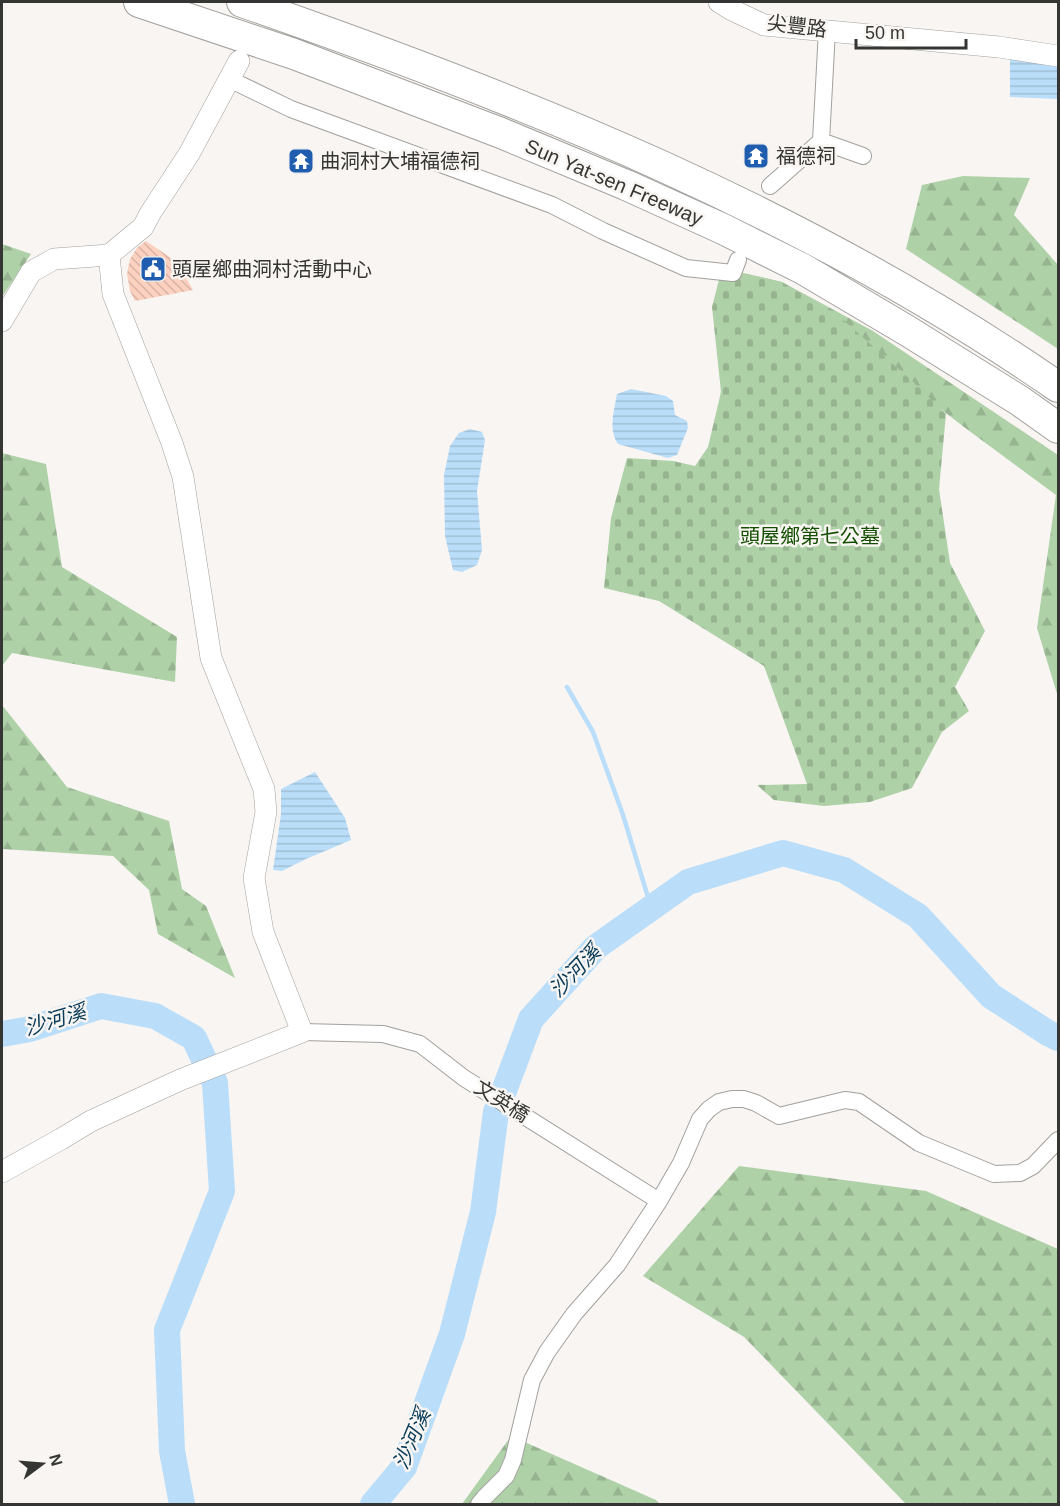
<svg xmlns="http://www.w3.org/2000/svg" width="1060" height="1506" viewBox="0 0 1060 1506" font-family="Arial,'Noto Sans TC',sans-serif">
  <style>
    .forest { fill: url(#forest-firs) }
    .cemetery { fill: url(#cemetery-stones) }
    .water { fill: url(#water-rules) }
    .lines { fill: none; stroke-linecap: round; stroke-linejoin: round }
    .stream { stroke: #badef9; stroke-width: 4.5 }
    .river { stroke: #badef9; stroke-width: 26 }
    .building { fill: url(#building-back-hatch) }
    .minor-casing { stroke: #a2a09d; stroke-width: 18 }
    .tertiary-casing { stroke: #a2a09d; stroke-width: 22 }
    .motorway-casing { stroke: #a2a09d; stroke-width: 32 }
    .minor { stroke: #fff; stroke-width: 16 }
    .tertiary { stroke: #fff; stroke-width: 21 }
    .motorway { stroke: #fff; stroke-width: 30 }
    .labels { text-anchor: middle; stroke-width: 5; stroke-linejoin: round; paint-order: stroke }
    .street-label { font-size: 20px; fill: #353533; stroke: #f8f5f2 }
    .poi-label { font-size: 20px; fill: #353533; stroke: #f8f5f2; text-anchor: start }
    .park-label { font-size: 20px; fill: #144f01; stroke: #f8f5f2 }
    .water-label { font-size: 21px; font-style: italic; fill: #083b58; stroke: #f8f5f2 }
  </style>
  <defs>
    <pattern id="forest-firs" width="22" height="20" patternUnits="userSpaceOnUse" patternTransform="scale(1.5)"><rect width="22" height="20" fill="#afd1a8"/><path d="M5 1l3.5 6h-7zM16 11l3.5 6h-7z" fill="#97b491"/></pattern>
    <pattern id="cemetery-stones" width="16" height="16" patternUnits="userSpaceOnUse" patternTransform="scale(1.5)"><rect width="16" height="16" fill="#afd1a8"/><path d="M2 7V4a2 2 0 0 1 4 0v3zM10 15v-3a2 2 0 0 1 4 0v3z" fill="#97b491"/></pattern>
    <pattern id="water-rules" width="6" height="5" patternUnits="userSpaceOnUse" patternTransform="scale(1.5)"><rect width="6" height="5" fill="#badef9"/><path d="M0 2.5h6" fill="none" stroke="#a0bfd6"/></pattern>
    <pattern id="building-back-hatch" width="6" height="6" patternUnits="userSpaceOnUse" patternTransform="scale(1.5)"><rect width="6" height="6" fill="#fcd1c0"/><path d="M-1 5l2 2M0 0l6 6M5-1l2 2" fill="none" stroke="#d9b4a5"/></pattern>
  </defs>
  <rect width="100%" height="100%" fill="#f8f5f2"/>
  <path class="forest" d="M963,176L1030,178L1014,215L1058,265V349L906,249L922,185Z
    M2,244L31,254L2,297Z
    M756,276L782,282L873,331L1058,455V697L1037,628L1056,495L964,427L842,333Z
    M2,453L46,464L62,567L177,637L175,682L12,653L2,666Z
    M2,705L67,787L169,821L182,889L206,906L235,978L158,934L149,890L113,856L2,849Z
    M739,1166L926,1191L1058,1249V1504H906L744,1337L643,1276Z
    M511,1436L656,1500L660,1504H462Z"/>
  <path class="cemetery" d="M722,268L782,282L841,318L911,380L946,414L939,489L950,563L985,631L955,687L969,711L942,732L912,788L870,802L824,806L774,800L757,785L807,784L764,666L659,601L604,588L611,518L627,458L673,461L695,466L708,447L721,392L712,307Z"/>
  <path class="water" d="M1010,59L1058,65V99L1010,97Z
    M631,389L666,396L673,401L675,415L687,421L688,428L677,455L668,458L618,444C608,429 614,411 617,394Z
    M470,429L482,432L485,440L477,491L482,550L477,565L462,572L453,570L445,536L444,475L450,446L459,433Z
    M315,772L345,818L351,840L306,859L282,871L273,870L281,814V789Z"/>
  <g class="lines">
    <path class="stream" d="M567,687L593,732L623,815L651,907"/>
    <path class="river" d="M2,1034L30,1029L101,1006L155,1016L194,1038L215,1083L222,1191L167,1330L172,1451L182,1504
      M373,1504L404,1467L452,1334L483,1212L496,1112L531,1019L596,947L688,882L783,853L844,870L918,916L991,996L1048,1033L1058,1038"/>
  </g>
  <path class="building" d="M146,241L174,260L173,264L184,274L193,290L135,301L130,291L127,274L130,259L137,248Z"/>
  <g class="lines">
    <g class="minor-casing">
      <path id="minor" d="M229,79L291,109L552,205L603,231L686,268L733,273L738,260
        M821,141L863,156
        M770,186L821,141L827,30
        M302,1032L383,1034L420,1044L464,1078L659,1201
        M479,1504L484,1498L506,1476L513,1460L532,1380L547,1352L574,1314L617,1265L659,1201L681,1163L700,1119L709,1109L719,1102L732,1099H744L756,1103L779,1116L845,1100L859,1102L919,1143L994,1174L1020,1173L1033,1166L1058,1140"/>
    </g>
    <g class="tertiary-casing">
      <path id="tertiary" d="M719,2L730,9L764,25L999,47L1058,56
        M2,321L31,272L54,259L109,255L143,227L151,212L189,154L239,61
        M2,1172L61,1139L91,1121L180,1080L302,1032L263,932L254,878L266,812L264,789L211,658L183,477L172,443L113,294L109,255"/>
    </g>
    <g class="motorway-casing">
      <path id="motorway" d="M139,2L294,54L501,133L626,185L723,229L803,269L906,330L1020,401L1058,428
        M242,2C528,101 808,214 1058,387"/>
    </g>
    <use href="#minor" class="minor"/>
    <use href="#tertiary" class="tertiary"/>
    <use href="#motorway" class="motorway"/>
  </g>
  <defs>
    <g id="temple-square" transform="scale(1.35)"><rect x="-9" y="-9" width="18" height="18" rx="4" fill="#205dae" stroke="#f8f5f2"/><path d="M0-6L5-2H3V0L6.5 2.5H4V6H1.5V3h-3V6H-4V2.5H-6.5L-3 0V-2H-5Z" fill="#fff"/></g>
    <g id="civic-square" transform="scale(1.35)"><rect x="-9" y="-9" width="18" height="18" rx="4" fill="#205dae" stroke="#f8f5f2"/><path d="M-.6-6.5H3V-4.5H.6V-3L4-1V1h2V6H-6V1h2V-1L-.6-3ZM-1.2 2.5V6h2.4V2.5Z" fill="#fff"/></g>
  </defs>
  <g fill-rule="evenodd">
    <use href="#temple-square" x="756" y="156"/>
    <use href="#temple-square" x="301" y="161"/>
    <use href="#civic-square" x="153" y="269"/>
  </g>
  <g class="labels">
    <g class="street-label">
      <text transform="translate(797 26) rotate(7)" y="7">尖豐路</text>
      <text transform="translate(614 182) rotate(23)" y="7">Sun Yat-sen Freeway</text>
      <text transform="translate(502 1101) rotate(32)" y="7">文英橋</text>
    </g>
    <g class="poi-label">
      <text x="776" y="163">福德祠</text>
      <text x="320" y="168">曲洞村大埔福德祠</text>
      <text x="172" y="276">頭屋鄉曲洞村活動中心</text>
    </g>
    <g class="park-label">
      <text x="810" y="543">頭屋鄉第七公墓</text>
    </g>
    <g class="water-label">
      <text transform="translate(575 971) rotate(-46)" y="7">沙河溪</text>
      <text transform="translate(55 1020) rotate(-16)" y="7">沙河溪</text>
      <text transform="translate(412 1439) rotate(-67)" y="7">沙河溪</text>
    </g>
  </g>
  <rect width="1060" height="1506" fill="none" stroke="#353533" stroke-width="6"/>
  <g transform="translate(42 1464) rotate(74)" stroke="#f8f5f2" stroke-width="4.5" paint-order="stroke">
  <path d="M0-4.5L10 22L0 15L-10 22Z" fill="#353533"/>
  <text y="-9" font-size="16" font-weight="bold" text-anchor="middle" fill="#353533">N</text>
  </g>
  <path d="M856 39v9h110v-9" fill="none" stroke="#353533" stroke-width="3"/>
  <text x="865" y="39" font-size="18" fill="#353533" stroke="#f8f5f2" stroke-width="4.5" paint-order="stroke">50 m</text>
</svg>
